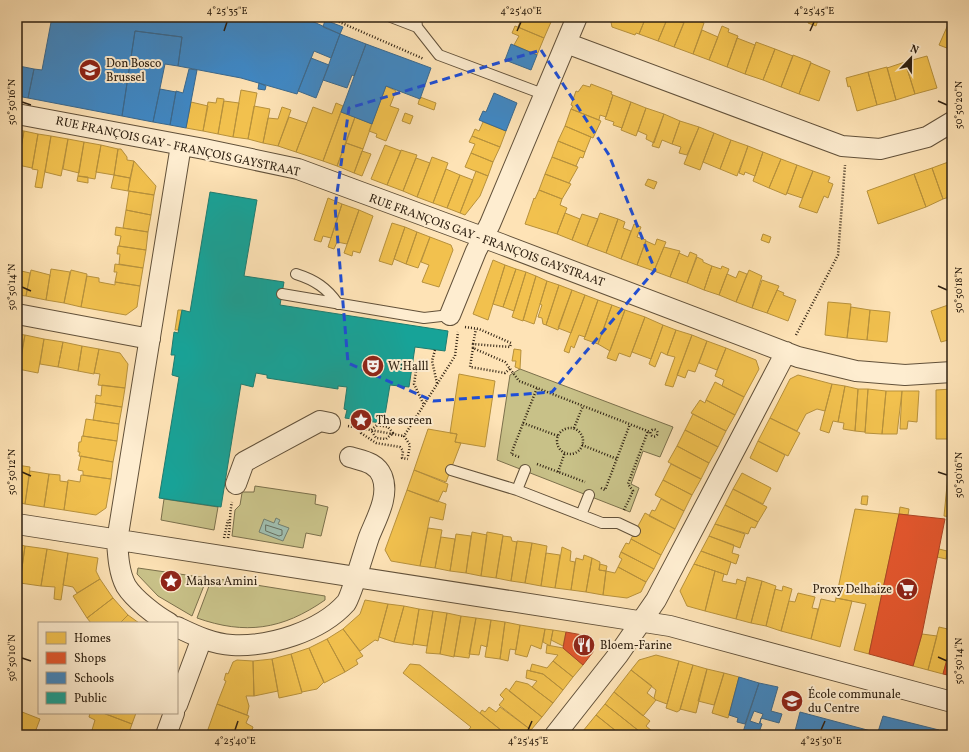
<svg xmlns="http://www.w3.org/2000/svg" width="969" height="752" viewBox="0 0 969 752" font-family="Vollkorn,serif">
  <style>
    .green { fill: #c8c188; stroke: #7b704c }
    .water { fill: #a0beaf; stroke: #727f70 }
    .homes { fill: #f2c14e; stroke: #b7913c }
    .shops { fill: #e4572e; stroke: #ad4625 }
    .schools { fill: #3f88c5; stroke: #3a698f; fill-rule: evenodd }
    .public { fill: #17a398; stroke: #1e7c70 }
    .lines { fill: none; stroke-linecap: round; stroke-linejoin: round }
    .shore { stroke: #676f60; stroke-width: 1 }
    .lane-casing { stroke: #62513a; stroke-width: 12 }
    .street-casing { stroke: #62513a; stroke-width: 22 }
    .path { stroke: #2e2011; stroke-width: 2.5; stroke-dasharray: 1 2; stroke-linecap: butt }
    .lane { stroke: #feedd0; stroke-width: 10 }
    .street { stroke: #feedd0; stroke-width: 20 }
    .marked { fill: none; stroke: #1d4ed8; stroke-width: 3; stroke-dasharray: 8 5; stroke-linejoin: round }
    .ticks { fill: none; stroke: #2e2011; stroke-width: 1.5 }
    .labels { text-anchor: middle; stroke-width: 4; stroke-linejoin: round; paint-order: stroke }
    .poi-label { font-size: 12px; fill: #2e2011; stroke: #feedd0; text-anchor: start }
    .street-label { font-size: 12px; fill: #2e2011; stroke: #feedd0 }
    .neatline { fill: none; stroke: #2e2011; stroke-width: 1.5 }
    .ticks-label { font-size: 10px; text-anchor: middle; fill: #2e2011 }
  </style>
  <rect width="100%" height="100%" fill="#fee3b6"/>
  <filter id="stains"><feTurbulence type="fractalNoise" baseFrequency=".005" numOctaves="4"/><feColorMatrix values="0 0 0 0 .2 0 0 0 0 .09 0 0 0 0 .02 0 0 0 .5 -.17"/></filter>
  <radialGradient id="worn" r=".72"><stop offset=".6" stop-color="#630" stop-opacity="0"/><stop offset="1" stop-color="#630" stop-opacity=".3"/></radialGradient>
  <path class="green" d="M520,369L673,427L660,457L643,451L631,484L639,488L630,512L497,460L510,375Z
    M255,486L316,495L315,504L328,507L321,536L306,533L303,548L232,536L235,510L240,505L242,493L243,492H254Z
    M164,499L218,507L214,530L161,520Z
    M138,568L207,578L192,616L158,596L137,574Z
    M212,578L325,596V600C282,630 245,635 197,618Z"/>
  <path class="water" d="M276,518L280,520L278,524L289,528L283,541L259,532L264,519L274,523Z"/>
  <path class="homes" d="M522,17H538L551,22L544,38L518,27Z
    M610,17H646L639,34L636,33L635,35L612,27Z
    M646,17H668L658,41L639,34Z
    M668,17H675L674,20L684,23L674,47L658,41Z
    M686,17L704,23L693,54L674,47Z
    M810,17L818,20L816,26L808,23Z
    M944,17H952V50L939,45L950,20Z
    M515,26L544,38L537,55L514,45L519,36L512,33Z
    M722,26L729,29L728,32L738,36L727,67L709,60Z
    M702,30L718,37L709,60L693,54Z
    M737,38L755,45L745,74L727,67Z
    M756,42L775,49L763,80L745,74Z
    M775,49L793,56L781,87L763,80Z
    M793,55L811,62L799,94L781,87Z
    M927,56L937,88L915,94L905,62Z
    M905,62L915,94L896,100L887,68Z
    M811,63L830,71L819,101L799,94Z
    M887,67L896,100L877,105L868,72Z
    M868,72L877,105L857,111L850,86L848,87L846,78Z
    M591,84L612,92L611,94L613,95L606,117L600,115L599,120L571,109L573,106L571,105L576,91L578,92L583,85L590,87Z
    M386,86L396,91L390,106L399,109L386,141L376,137L377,134L369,131Z
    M241,90L257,93L248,139L233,137Z
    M613,95L631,102L622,128L613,125L614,122L605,119Z
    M420,97L436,103L434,110L418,104Z
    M217,98L224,99L218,134L203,131L208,102L216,103Z
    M224,101L239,103L233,137L218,134Z
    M191,102L208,106L203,131L186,128Z
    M631,102L646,108L636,136L621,130Z
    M336,103L343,106L323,161L296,152L313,107L332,114Z
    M254,106L270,109L263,143L248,139Z
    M282,107L291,110L278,146L263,143L268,118L278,119Z
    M646,108L664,114L654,143L646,139L647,135L638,131Z
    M571,109L601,121L593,138L565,126Z
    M341,112L355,117L337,166L323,161Z
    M405,113L413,116L410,124L402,121Z
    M664,114L680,121L672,144L662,140L659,148L652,146Z
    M289,117L307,123L296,152L278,146Z
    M355,117L372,124L363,149L346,143Z
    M680,121L699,127L687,155L679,153L681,147L672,144Z
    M483,122L506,131L500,147L472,136L475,129L479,131Z
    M565,126L591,137L585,152L558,141Z
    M699,127L714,133L700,170L684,164Z
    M17,130L24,131L17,168Z
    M24,131L38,134L32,168L18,165Z
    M714,133L731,140L720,169L703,162Z
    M38,134L51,136L42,188L35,187L38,170L32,169Z
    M51,136L68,139L61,176L45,172Z
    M472,136L500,147L493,162L471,153L475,144L469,142Z
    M68,139L84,142L79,173L63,169Z
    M731,140L748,146L737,176L720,169Z
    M558,141L585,152L583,158L580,157L576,166L552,157Z
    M84,142L101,145L95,179L78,176Z
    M346,143L363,149L354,173L337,166Z
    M101,145L118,149L114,175L96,172Z
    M385,145L401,151L387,185L371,179Z
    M748,146L763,152L755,176L745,172L744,175L739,173Z
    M118,149H121L127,157V160L134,161L130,178L114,175Z
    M401,150L417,155L403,191L387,185Z
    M362,151L371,154L362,176L354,173Z
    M763,152L781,159L769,188L753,181Z
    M471,153L493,162L488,176L465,167Z
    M432,157L448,163L433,203L417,197Z
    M552,157L578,167L569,183L545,174Z
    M416,158L430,163L417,197L403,191Z
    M781,159L797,165L786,195L769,188Z
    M134,161L156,186L154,195L128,191Z
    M951,161L952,196L943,199L932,168Z
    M797,165L813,171L802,198L787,193Z
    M932,168L943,199L926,207L914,174Z
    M446,169L460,175L447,208L433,203Z
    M476,171L488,176L480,196L465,215L460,213Z
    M813,171L830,177L828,182L833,184L828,198L824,196L817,213L799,207Z
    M545,174L571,184L562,199L539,190Z
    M914,174L926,207L878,224L867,191Z
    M114,175L130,178L128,191L111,188Z
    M460,175L473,180L460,213L447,208Z
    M78,176L88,177V183L77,181Z
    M648,179L657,182L654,189L645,185Z
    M539,190L562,199L560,205L567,208L557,234L525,224L534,198L535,199Z
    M129,191L154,195L151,215L126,210Z
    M328,198L342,204L331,238L323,236L321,242L314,240Z
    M342,204L359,210L347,244L337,242L334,249L328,247Z
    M126,210L151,215L148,232L123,228Z
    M359,210L373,216L360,253L353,251L352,256L344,253Z
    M565,213L580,219L572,240L557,234Z
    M600,213L618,219L606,253L587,246Z
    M582,214L598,219L587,246L572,240Z
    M618,219L625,222L623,228L631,231L621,259L606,253Z
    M392,223L405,227L392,265L379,261Z
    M634,224L641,227L637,237L646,240L637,265L621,259Z
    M116,227L148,232L146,250L119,246L121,236L115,235Z
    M405,227L417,232L406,264L394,259Z
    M417,232L430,237L418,268L406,264Z
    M763,234L771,237L769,243L761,240Z
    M430,237L451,245L453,250L439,287L422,282L429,265L421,262Z
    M657,239L666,242L654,271L637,265L646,241L655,245Z
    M118,246L146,250L143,268L119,264L120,254H117Z
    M664,247L680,251L670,277L654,271Z
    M690,252L697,255L687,283L670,277L679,253L688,257Z
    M697,257L703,260V262L712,266L704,290L687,283Z
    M493,260L505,265L488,320L473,314Z
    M115,264L143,268L140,286L115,282L117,272H114Z
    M505,265L516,269L503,307L493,304Z
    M712,266L721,269L722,266L729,269L719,295L704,290Z
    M51,269L70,272L64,303L46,300Z
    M516,269L526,272L514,311L503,307Z
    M17,270L30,273L26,296L17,295Z
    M31,270L50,275L46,300L26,296Z
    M71,270L87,274L81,307L64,303Z
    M749,270L762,276L752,308L736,302Z
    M739,271L747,274L736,302L719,295L727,274L736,278Z
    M526,272L536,276L523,321L512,317Z
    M87,276L99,278V282L115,285V282L140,286L137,307L126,315L81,307Z
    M536,276L547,281L534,324L523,320Z
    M762,280L779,286L767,313L752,308Z
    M547,281L559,285L546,325L543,324L542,318L538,317L542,305L540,304Z
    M559,285L572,290L558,330L546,325Z
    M572,290L585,295L571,333L558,328Z
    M777,290L784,293L783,295L796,300L788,321L767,313Z
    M585,295L598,300L585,337L579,335L574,348L571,346L569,353L564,351Z
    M598,300L612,305L598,344L584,339Z
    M828,302L851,304L847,338L825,335Z
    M951,304L952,339L941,342L931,311Z
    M612,305L625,310L610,351L598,344Z
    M851,307L870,310L867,340L847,338Z
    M178,310H182L178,330H175Z
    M625,310L645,317L630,357L619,353L616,361L607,358Z
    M870,310L890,312L887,342L867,340Z
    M645,317L663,325L651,359L632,352Z
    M663,325L676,330L667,355L661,352L655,367L649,364Z
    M676,330L692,335L673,387L665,385L675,357L667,355Z
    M17,334L25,335L21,359L17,358Z
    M25,335L44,339L38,373L18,369Z
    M692,335L707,341L695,372L688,370L685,378L677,375Z
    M44,339L63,342L58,367L40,364Z
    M707,341L726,348L717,370L699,363Z
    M63,342L82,346L78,371L58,367Z
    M82,346L99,349L94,374L78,371Z
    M726,348L756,360L759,369L744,397L722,386L724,380L715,376Z
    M99,349L120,353L128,364L125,388L98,385L100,374L94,373Z
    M514,349L521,350L520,369L515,367L516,361H512Z
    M459,374L495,381L485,447L455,442L457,434L450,433Z
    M798,375L832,384L825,411L817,409L806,414L797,431L770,418L790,379Z
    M715,382L744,397L735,415L706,400Z
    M832,384L845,386L838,422L833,421L829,433L820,430Z
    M102,385L125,388L122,407L95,403L96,395L101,396Z
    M845,386L858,389L855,431L843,429L844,423L838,422Z
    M858,389H868L865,432L855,431Z
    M868,389L886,391L882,434L865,433Z
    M952,389V424H948V439H936V390Z
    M886,391H902L897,434H882Z
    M902,391H919L917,422L908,421L907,429H900Z
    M700,400L705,403L706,400L735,415L726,431L691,413Z
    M96,403L122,407L119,424L93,420Z
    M693,414L726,431L718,447L685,430Z
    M770,418L800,433L788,456L758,441Z
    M86,419L119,424L117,441L83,436Z
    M428,429L457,434L455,442L461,443L446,482L414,470Z
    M685,430L718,447L709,463L677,446Z
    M82,436L117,441L113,462L79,456L80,452H78L79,442H81Z
    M758,441L785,455L777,472L750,458Z
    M677,446L709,463L701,479L668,462Z
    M81,456L113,462L111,479L83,475V471L78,470Z
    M671,464L701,479L692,495L663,480Z
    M17,465L30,467L25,504L17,502Z
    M949,465H952V517L944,516Z
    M414,470L448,484L446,492L443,491L438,502L407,490Z
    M30,471L49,474L44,507L25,504Z
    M742,473L771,488L763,504L733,489Z
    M49,474L60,475V481L68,482L64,510L44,507Z
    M81,475L111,479L106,508L96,515L64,510L68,480L80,482Z
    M663,480L692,495L684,511L655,495Z
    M733,489L767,507L758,522L725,505Z
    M407,490L446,504L443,520L430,517L420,566L391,561L385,550Z
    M862,496H868L867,505L861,504Z
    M661,499L684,511L675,529L649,516L652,510L655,511Z
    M725,505L758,522L755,528L751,527L748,534L715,524Z
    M900,507L909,509L908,515L899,514Z
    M855,509L899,514L869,654L854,650L866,604L836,598Z
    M645,513L675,529L661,555L631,539Z
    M715,524L745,534L740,548L709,536Z
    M428,528L442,530L435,568L420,566Z
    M472,532L487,535L481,576L466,573Z
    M487,532L503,535L496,578L481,576Z
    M456,534L471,536L466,573L450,571Z
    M503,536L511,537L512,541L517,542L511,581L496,578Z
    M709,536L734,545L732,553L739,555L736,564L701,551Z
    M441,537L455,539L450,571L435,568Z
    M631,539L661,555L654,569L621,552L626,543L629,544Z
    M517,541L532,543L525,583L511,581Z
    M532,543L547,546L541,586L525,583Z
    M17,544L25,546L20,582H17Z
    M25,546L47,549L41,586L20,583Z
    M562,547L571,551L570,561L575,562L571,590L555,588Z
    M47,549L68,553L61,600L54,599L55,587L41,586Z
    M939,549L947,551L946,559L937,557Z
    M701,551L731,562L727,575L694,564Z
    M621,552L654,569L646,582L618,567L622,559L619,557Z
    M68,553L98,558L96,571L100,579L77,593L73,587L63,585Z
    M546,553L560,555L555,588L541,586Z
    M584,555L592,558L586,592L571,590L576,558L583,560Z
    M592,558L600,562L599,570L606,571L603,595L586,592Z
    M600,564L607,566L606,571L599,570Z
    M694,564L715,571L705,611L687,606L680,591Z
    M618,567L646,582L641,592L627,598L603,595L606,571L615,573Z
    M715,571L724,574L722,581L736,584L737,579L746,582L736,619L705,611Z
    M747,577L762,581L751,623L736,619Z
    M100,579L113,598L87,618L73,596Z
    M762,581L776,586L766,626L751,623Z
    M783,586L792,589L781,631L766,626L775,589L782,591Z
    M798,593L815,597L812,608L818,609L811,639L781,631L789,601L795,602Z
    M113,598L128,615L120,623H91L87,618Z
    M836,598L852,601L840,647L811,639L821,599L835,602Z
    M365,600L388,604L378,641L375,640L360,651L343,629L360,614Z
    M388,604L404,606L394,642L379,637Z
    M404,606L419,609L413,645L394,642Z
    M419,609L433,611L427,646L413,644Z
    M433,611L447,613L440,654L426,653Z
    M447,613L461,616L454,657L440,654Z
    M128,615L139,623H120Z
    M461,616L476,618L469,658L454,656Z
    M476,618L491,620L487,647L481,645L479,655L469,654Z
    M491,620L505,622L500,659L485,657Z
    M505,622L520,625L516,650L510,649L508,661L500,659Z
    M520,625L545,629L541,649L531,645L527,657L515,654Z
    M939,627L952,630V641L943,674L928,670Z
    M343,629L363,656L356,660L358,664L345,672L327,639Z
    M545,629L553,630L550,646L543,642Z
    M553,630L566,632L563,646L551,640Z
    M922,634L937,636L928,670L913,666Z
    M327,639L345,672L324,683L309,648Z
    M547,645L563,648L583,665L573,677L553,661L558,655L546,653Z
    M309,648L324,682L317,689L302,692L291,654Z
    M291,654L302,693L279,698L272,659Z
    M656,655L679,661L667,704L656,700L654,698L656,690L631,670L639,660Z
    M272,659L278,691L254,696L253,661Z
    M237,660L253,661L254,696H246L249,706L247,715L217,704L226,681L224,680L226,673L228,674L233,662Z
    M553,661L573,677L563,690L543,674L530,671L532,664L547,668Z
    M679,661L693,665L680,710L677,712L666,708Z
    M410,664L420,665L507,735H464L471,727L403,673Z
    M693,665L707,669L696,713L680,709Z
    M707,669L724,673L714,705L698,701Z
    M527,670L543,674L563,690L553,703L532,687L537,681L526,678Z
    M631,670L652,686L647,693L656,700L643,716L614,692Z
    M724,673L739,677L728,718L712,713Z
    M516,681L528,684L553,703L542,717L509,691Z
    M506,688L542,717L531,730L499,705L504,699L500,695Z
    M614,692L650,721L646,726L653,732L651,735H644L605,704Z
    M217,704L249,716L246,723L253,727L250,735H206Z
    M605,704L644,735H621L596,715Z
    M489,707L496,712L500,707L531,730L527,735H507L480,713L482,710L485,712Z
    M17,710L40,719L34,735H25L17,732Z
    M90,713H103L132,724L128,735H107L92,730L95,720L89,717Z
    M103,713H136L132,724Z
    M596,715L621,735H588L583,731Z"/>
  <path class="shops" d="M899,514L945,519L922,634L913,666L869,654Z
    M566,632L588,636L593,652L583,665L563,648Z
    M952,641V676L943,674Z"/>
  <path class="schools" d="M52,17H303L340,34L331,58L314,51L297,94L241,78L178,66L182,37L135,31L122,116L28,98L34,69L42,70Z
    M325,20L343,27L340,34L323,27Z
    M135,31L182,37L178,66L165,64L153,122L122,116Z
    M340,34L366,44L354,76L352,75L347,88L323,80Z
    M366,44L431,68L420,99L386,86L372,124L341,112Z
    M511,44L537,55L531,70L505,60Z
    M311,58L329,65L316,98L298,91Z
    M19,66L34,69L28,98L17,96Z
    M189,69L197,70L186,128L170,125L176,91L183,93Z
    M259,83L266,86L265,90L258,89Z
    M160,89L176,92L170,125L153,122Z
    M494,93L517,103L506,131L479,120L483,111L486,112Z
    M739,677L759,683L745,724L737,722L738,718L729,715Z
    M759,683L778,687L771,711L782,714L779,723L761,718L760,723L762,724L758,735H742ZM754,711L763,714L759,724L750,721Z
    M800,712L871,731L869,735H794Z
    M883,716L939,730L940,735H877Z"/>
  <path class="public" d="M210,192L257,200L244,276L284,282L280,305L448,331L445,351L415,347L409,387L390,385L385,415H382L381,423L345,418L347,410L344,409L347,387L338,386V389L267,378V375L256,373L253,387L241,384L221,507L159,498L179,377L172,375L175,355H171L174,332L178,333L182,310L190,312Z"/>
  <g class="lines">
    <path class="shore" d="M266,525L282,530V535L279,536L266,531Z"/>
    <g class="lane-casing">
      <path id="lane" d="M391,17L417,27L439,55L543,94
        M416,17L417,27
        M296,274C315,280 327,288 338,304
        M282,294L424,318L450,315
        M451,470L517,490L602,523H618L635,531
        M517,490L525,470
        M581,515L589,495"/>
    </g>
    <g class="street-casing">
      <path id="street" d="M566,43L842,146L880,149L927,137L952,122
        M17,114L204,149L298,169L501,244L798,357L856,371L905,375L952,372
        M17,314L150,339
        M450,315L476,251L490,224L577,17
        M236,484L244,462L320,421L330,423
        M17,524L670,626L952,702
        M169,623C156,616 134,599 126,586C119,573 118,556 117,541L181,145
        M177,627C194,635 212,644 232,645C269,647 320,632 346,603C351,597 365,548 369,537C376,519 390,496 382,476C376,462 363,461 350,457
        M177,705L202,638
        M166,735L174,713
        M555,735L618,655L656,600L786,352"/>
    </g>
    <path class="path" d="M328,17L424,59
      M465,327L479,329L511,343L510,347L473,344V348L505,362L519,381L650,432
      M796,335L838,255L845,165
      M473,344L476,329
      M473,348L470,367L505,373L510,369
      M435,350L432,361L437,383
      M412,364L417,365L414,384L424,405
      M363,421L361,433L376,443L400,447L403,451L402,458L408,459
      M523,423L558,436
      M377,425L388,427L393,433L386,439L376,438L371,430Z
      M348,426L404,436
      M574,428L583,406
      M557 441a13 13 0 1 1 26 0a13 13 0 1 1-26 0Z
      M650.5 433a3.5 3.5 0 1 1 7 0a3.5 3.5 0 1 1-7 0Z
      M582,445L617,459
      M408,456L410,445L404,436L455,356L458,332
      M519,457L511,454L537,388
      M537,464L585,482
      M558,472L565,452
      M601,488L605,490L630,424
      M624,510L633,491L628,484L648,431
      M224,538L228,520
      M228,538C231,525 229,515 232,502"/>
    <use href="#lane" class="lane"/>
    <use href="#street" class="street"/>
  </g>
  <path class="marked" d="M541,50L609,155L655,270L552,392L433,401L348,363L335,207L349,108Z"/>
  <path class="ticks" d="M224,31L227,22M517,31L521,22M810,31L814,22M938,101L947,105M22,102L31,105M938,286L947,290M22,287L31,291M22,472L31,476M938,472L947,475M938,657L947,661M22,658L31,661M235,730L238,721M528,730L532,721M821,730L825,721"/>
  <defs>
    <g id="school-disc" transform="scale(1.15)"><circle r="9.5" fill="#8f2418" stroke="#feedd0"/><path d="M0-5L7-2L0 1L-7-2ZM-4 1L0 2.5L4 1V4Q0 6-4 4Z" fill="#fff"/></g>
    <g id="theatre-disc" transform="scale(1.15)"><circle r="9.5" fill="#8f2418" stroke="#feedd0"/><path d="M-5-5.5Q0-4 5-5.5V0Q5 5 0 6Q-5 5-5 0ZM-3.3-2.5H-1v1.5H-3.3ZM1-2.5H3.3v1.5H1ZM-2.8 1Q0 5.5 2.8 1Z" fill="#fff"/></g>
    <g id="sight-disc" transform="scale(1.15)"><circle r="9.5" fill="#8f2418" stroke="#feedd0"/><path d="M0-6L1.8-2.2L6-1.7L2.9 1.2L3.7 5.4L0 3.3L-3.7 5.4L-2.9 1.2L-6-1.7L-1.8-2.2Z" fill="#fff"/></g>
    <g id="supermarket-disc" transform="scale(1.15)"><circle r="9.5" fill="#8f2418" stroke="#feedd0"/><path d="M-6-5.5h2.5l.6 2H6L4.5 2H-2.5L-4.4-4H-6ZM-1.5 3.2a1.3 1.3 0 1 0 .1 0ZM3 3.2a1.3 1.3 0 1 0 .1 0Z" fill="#fff"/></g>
    <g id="restaurant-disc" transform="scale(1.15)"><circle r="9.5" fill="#8f2418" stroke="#feedd0"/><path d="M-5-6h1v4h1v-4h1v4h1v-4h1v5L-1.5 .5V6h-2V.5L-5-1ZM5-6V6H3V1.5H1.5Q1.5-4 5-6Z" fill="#fff"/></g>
  </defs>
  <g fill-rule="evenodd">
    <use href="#school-disc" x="90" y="70"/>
    <use href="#theatre-disc" x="373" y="366"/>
    <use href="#sight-disc" x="361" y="420"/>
    <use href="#sight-disc" x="171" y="581"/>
    <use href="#supermarket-disc" x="907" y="589"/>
    <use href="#restaurant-disc" x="584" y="645"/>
    <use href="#school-disc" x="792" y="701"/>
  </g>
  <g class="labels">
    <g class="poi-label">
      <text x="106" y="67">Don Bosco<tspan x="106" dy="14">Brussel</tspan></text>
      <text x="388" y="370">W:Halll</text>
      <text x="376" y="424">The screen</text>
      <text x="186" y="585">Mahsa Amini</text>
      <text x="892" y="593" text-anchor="end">Proxy Delhaize</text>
      <text x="600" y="649">Bloem-Farine</text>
      <text x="808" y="698">École communale<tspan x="808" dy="14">du Centre</tspan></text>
    </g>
    <g class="street-label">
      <text transform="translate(178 146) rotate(12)" y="4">RUE FRANÇOIS GAY - FRANÇOIS GAYSTRAAT</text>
      <text transform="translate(487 240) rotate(20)" y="4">RUE FRANÇOIS GAY - FRANÇOIS GAYSTRAAT</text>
    </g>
  </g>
  <rect width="969" height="752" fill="none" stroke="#fee3b6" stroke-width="44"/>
  <rect x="38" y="622" width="140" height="92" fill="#feedd0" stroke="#ab9b84"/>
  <rect x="46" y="632" width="20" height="12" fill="#f2c14e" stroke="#ab9b84"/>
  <text x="74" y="642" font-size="12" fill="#2e2011">Homes</text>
  <rect x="46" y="652" width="20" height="12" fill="#e4572e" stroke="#ab9b84"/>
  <text x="74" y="662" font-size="12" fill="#2e2011">Shops</text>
  <rect x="46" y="672" width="20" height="12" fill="#3f88c5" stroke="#ab9b84"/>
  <text x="74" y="682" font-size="12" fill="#2e2011">Schools</text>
  <rect x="46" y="692" width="20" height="12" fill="#17a398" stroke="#ab9b84"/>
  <text x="74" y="702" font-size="12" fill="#2e2011">Public</text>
  <g transform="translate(911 58) rotate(22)" stroke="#feedd0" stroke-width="3" paint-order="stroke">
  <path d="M0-3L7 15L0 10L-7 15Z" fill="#2e2011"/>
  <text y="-6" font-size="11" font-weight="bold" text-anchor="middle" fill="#2e2011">N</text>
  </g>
  <rect x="22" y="22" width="925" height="708" class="neatline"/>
  <g class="ticks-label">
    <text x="227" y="14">4°25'35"E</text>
    <text x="521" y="14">4°25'40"E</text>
    <text x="814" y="14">4°25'45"E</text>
    <text transform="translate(11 102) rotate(-90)" y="4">50°50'16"N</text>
    <text transform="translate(958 105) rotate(-90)" y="4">50°50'20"N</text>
    <text transform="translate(11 287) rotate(-90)" y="4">50°50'14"N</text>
    <text transform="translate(958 290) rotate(-90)" y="4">50°50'18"N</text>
    <text transform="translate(11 472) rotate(-90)" y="4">50°50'12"N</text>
    <text transform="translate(958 475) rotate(-90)" y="4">50°50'16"N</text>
    <text transform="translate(11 658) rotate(-90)" y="4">50°50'10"N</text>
    <text transform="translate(958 661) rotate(-90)" y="4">50°50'14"N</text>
    <text x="235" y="744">4°25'40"E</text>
    <text x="528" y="744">4°25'45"E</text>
    <text x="821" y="744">4°25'50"E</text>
  </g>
  <rect width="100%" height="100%" filter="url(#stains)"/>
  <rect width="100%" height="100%" fill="url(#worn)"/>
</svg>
